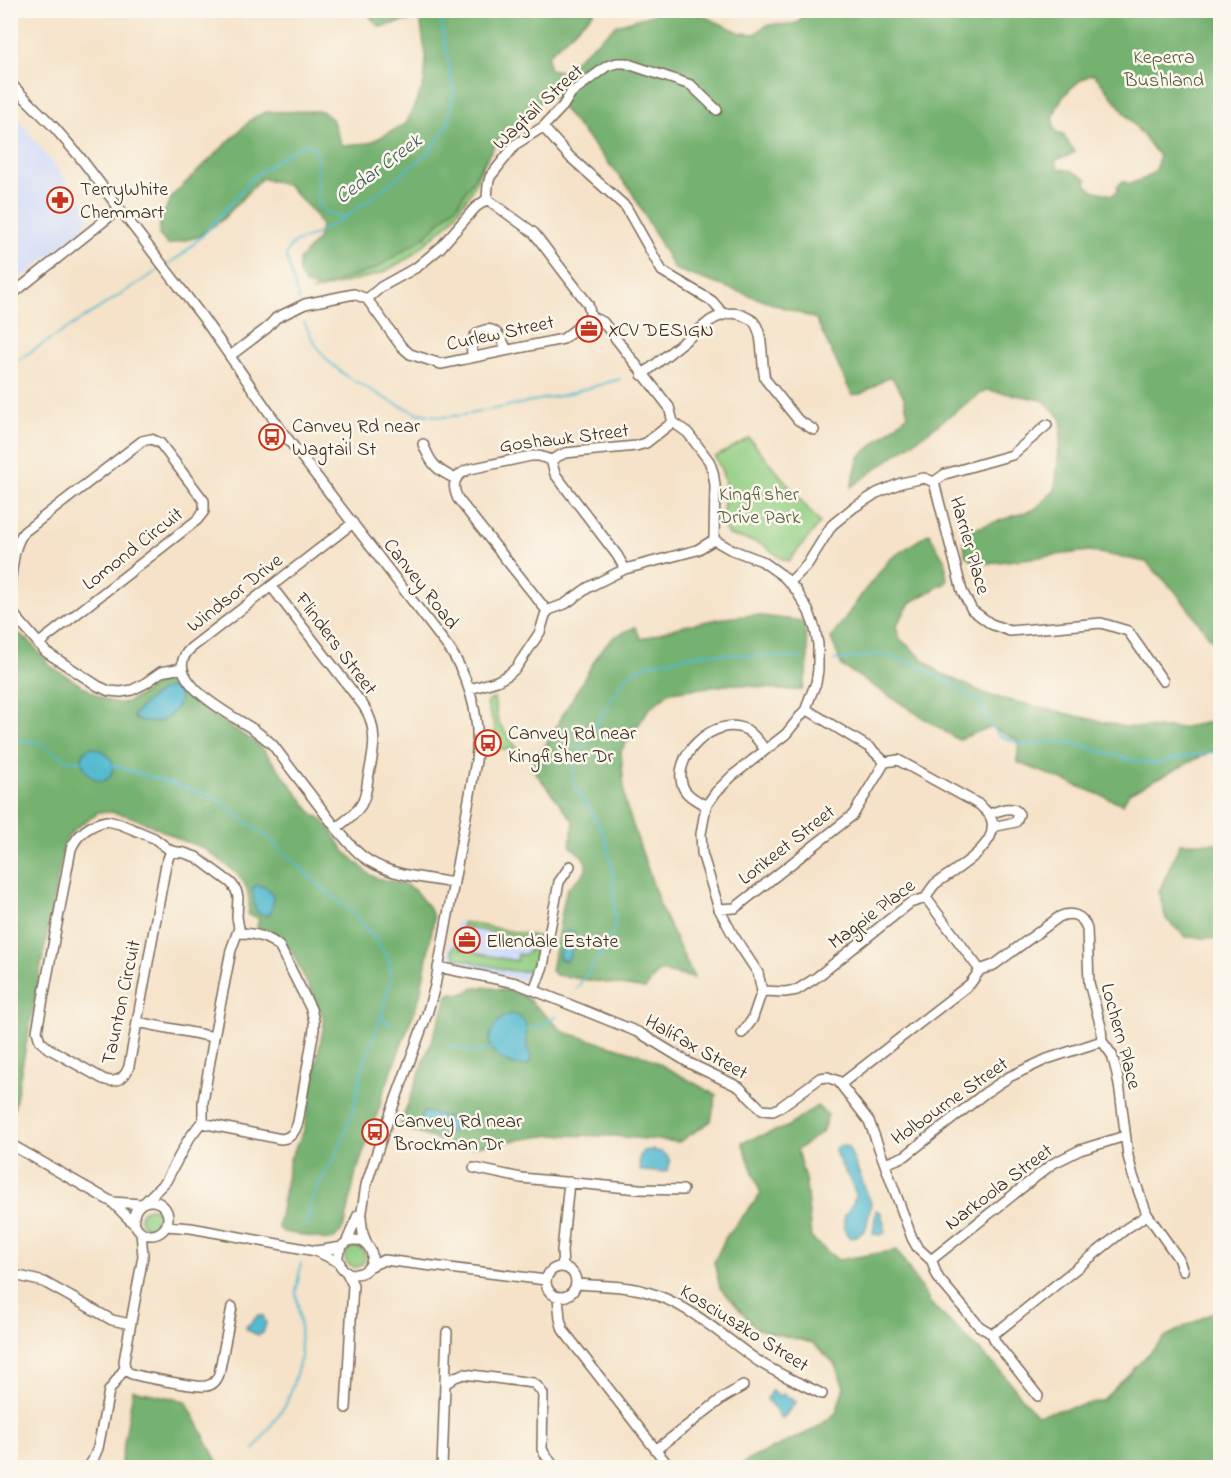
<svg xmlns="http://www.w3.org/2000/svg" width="1231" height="1478" viewBox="0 0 1231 1478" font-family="'Indie Flower',sans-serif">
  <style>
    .built { fill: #cfdafa }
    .green { fill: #92ce82; stroke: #667c50; stroke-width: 1.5 }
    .forest { fill: #75b170; stroke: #586e47; stroke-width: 1.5; fill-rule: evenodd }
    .water { fill: #52bad0; stroke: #467277; stroke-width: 1.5 }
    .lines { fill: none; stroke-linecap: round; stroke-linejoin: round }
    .stream { stroke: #52bad0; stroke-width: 2 }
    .street-casing { stroke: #7c6a5a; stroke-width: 12 }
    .street { stroke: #fff; stroke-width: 9 }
    .labels { text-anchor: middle; stroke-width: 5; stroke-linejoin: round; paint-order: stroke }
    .park-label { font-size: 20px; fill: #555b3c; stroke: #fbf7ec }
    .street-label { font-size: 20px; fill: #3b2a1e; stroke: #fbf7ec }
    .poi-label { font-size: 20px; fill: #3b2a1e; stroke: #fbf7ec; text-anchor: start }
    .water-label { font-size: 21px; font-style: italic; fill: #435c5c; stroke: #fbf7ec }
  </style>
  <rect width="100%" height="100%" fill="#fbf7ec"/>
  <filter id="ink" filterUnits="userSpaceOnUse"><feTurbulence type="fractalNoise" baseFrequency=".0167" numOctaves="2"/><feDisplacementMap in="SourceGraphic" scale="12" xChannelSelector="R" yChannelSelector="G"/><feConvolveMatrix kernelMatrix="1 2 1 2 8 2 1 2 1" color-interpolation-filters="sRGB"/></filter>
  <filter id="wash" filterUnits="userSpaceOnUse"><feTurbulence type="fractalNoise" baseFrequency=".008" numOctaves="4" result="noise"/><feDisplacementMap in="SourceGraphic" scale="24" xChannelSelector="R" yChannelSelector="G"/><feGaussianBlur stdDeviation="1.35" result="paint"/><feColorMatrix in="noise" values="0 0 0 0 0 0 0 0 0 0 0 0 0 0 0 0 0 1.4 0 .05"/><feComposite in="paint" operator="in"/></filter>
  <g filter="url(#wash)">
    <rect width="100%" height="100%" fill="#f5e2c8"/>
    <path class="built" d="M14,114L90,210L89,217L80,231L11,286L10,117Z
      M456,921L545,937L540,964L534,978L527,980H523L472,969L454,961L450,958L449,951V946L453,940Z"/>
    <path class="green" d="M488,156L471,192L451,221L409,258L382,273L311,292Z
      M749,438L820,523L789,561L782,559L762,544L728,535C719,522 725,503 725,488C725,476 720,467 715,457Z
      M494,698L498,722L519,751L518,752L494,748L496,739H493L495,728L487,705L488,702Z
      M463,922L541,937V939L532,938H523L462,927Z
      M460,931L463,932L460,949L469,950L471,945L475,946L474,953L517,961L518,954L524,955L532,949L536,953C534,958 535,963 532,967C524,979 489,963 477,964C468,957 455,964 452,950L459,940Z
      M140 1218a10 10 0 1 1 20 0a10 10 0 1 1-20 0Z
      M345 1257a10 10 0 1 1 20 0a10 10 0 1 1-20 0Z"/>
    <path class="forest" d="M371,11H595L548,55L549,69L562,71L617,25L665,11H692L741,33L755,34L765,26L776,24L784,25L797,23L806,11H1220V651L1175,591L1146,562L1089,551L991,563H976L965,555L964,541L971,530L1035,509L1055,490L1062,419L1043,400L986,390L851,487L859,457L908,415L904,397L891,376L861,394L852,395L816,319L674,269L630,189L550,93L496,143L458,204L425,237L375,269L320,288L306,285L299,273V260L318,239L321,226L315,214L287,185L262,178L221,221L197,237L168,245L159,235L160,221L172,196L253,118L266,112L322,111L332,119L342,145L369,143L406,124L424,84L426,58L420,18L380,27L370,17ZM1094,74L1159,156L1156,170L1146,178L1129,184L1123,181L1117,187L1118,191L1112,195L1092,190L1086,184L1087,179L1070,170L1059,169L1055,160L1068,156L1075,152L1063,135L1057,133C1043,112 1074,79 1094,74Z
      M929,533L945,561L947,582L910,603L896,626L900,639L940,673L991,696L1125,727L1179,728L1210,722L1220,718V747L1129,793L1123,804L1017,762L1019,741L990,727L958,740L842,666L831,638L865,590L890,559Z
      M754,615L802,621C810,646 810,665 802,690H782L734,684L670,692L648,710L621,751L625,802L662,911L694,978L659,971L645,989L556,975L551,971L566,891C572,880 597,873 581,855C577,851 573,850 570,845L574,822L532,768L531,769L530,767L546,744L600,651L614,637L635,627L641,639L682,626L724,618Z
      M11,623L19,634L30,642L50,666L105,700L118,703L128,702L164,680L174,682L181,685L189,697L210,714L253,741L263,749L313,814L321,819L332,831L344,851L369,874L376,878L404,884L414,890L430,909L434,919L420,996L381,1099L382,1100L355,1176L346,1221L341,1232L334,1239L328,1240L284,1232L278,1228L290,1159L304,1130L324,1023L323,1016L290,948C281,936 272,930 257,927L259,918L248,915C250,903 250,890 242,880C235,870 210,852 199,846C192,843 184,842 177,838C155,827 120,807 95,813L96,815C82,823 71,830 64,844L11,1125Z
      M1180,843H1220V939L1186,937L1166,919L1159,892Z
      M484,987L510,991L524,996L564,1032L645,1056L716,1095L711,1121L679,1142L613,1136L552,1135L462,1148L408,1130L400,1125L443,1010L447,996L452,993L462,994L474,988Z
      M817,1106L828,1115L822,1132L797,1150L806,1183L811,1238L838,1260L897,1250L931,1304L999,1369L1036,1415L1102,1401L1166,1336L1220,1309V1467H738L752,1458L815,1429L836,1413L844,1387L834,1363L813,1343L757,1329L720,1288L714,1262L726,1237L761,1194L742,1142L787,1127Z
      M133,1390L186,1401L220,1467H120Z"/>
    <path class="water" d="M167,688C192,691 175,716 160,721C153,723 143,721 136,720L133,716C143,704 153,694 167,688Z
      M91,747L103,751L111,759C113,764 114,769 111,774C101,796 66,758 91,747Z
      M257,885L267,888L272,893C274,900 273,911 268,916L258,913C252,907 255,897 252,889Z
      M567,931L574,932C575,941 572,953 567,961H565L560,959L559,955L565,933Z
      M511,1014C531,1018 525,1030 527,1045C527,1050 531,1054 531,1059L528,1065C514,1068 497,1060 491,1047C485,1036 499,1016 511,1014Z
      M424,1111L452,1119L455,1125L452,1132C443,1135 431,1131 422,1126L420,1120Z
      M843,1145L848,1147L851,1153L871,1203L866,1229L860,1234L851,1238C846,1235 845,1232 844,1226C842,1212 854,1208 855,1196C855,1181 837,1165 835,1149Z
      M652,1150L661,1152L668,1157L670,1162L668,1170L663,1172L641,1171C639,1165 638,1157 643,1151Z
      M876,1210L881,1213L886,1232L881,1235L873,1234Z
      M259,1315L263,1316L266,1323L263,1333L258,1335L247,1330L246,1327Z
      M771,1391L779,1396L783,1394L796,1402L784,1417L781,1418L767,1399Z"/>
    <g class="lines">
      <path class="stream" d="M167,265L183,254L207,231L253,177L286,154L304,144L314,147L317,157L318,204L326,212L344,218L372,198L430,151L448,125L454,93L439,10
        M299,301L286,256L289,248L296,242L312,236L342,219
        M304,322L315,344L328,361L346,376L390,401L417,413L444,417L464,415L564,395L620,379
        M10,365L162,268
        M834,660L883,654L914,664L954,685L980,704L991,726L998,735L1020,744H1040L1055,741L1077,744L1126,759L1155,764L1182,757L1220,751
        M10,739L38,742L67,760L82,761
        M112,765L214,797L275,843L313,880L356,916L378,943L389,960L391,978L381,1018L392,1024
        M576,989L605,948L615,925L613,874L605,837L592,812L574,786L573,777L576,757L623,681L632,672L650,664L705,653L801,658
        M525,1030C539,1024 544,1028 556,1016
        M449,1045L475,1053L494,1048
        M306,1226L314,1192L338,1151L354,1108L362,1068L381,1018
        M254,1450L286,1404L293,1384L301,1357L300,1322L296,1292L301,1263"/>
    </g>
  </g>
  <g filter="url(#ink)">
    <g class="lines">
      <g class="street-casing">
        <path id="street" d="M10,83L53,126L79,156L204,319L284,434L451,651C472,685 481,721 476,761L435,986L427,1014L383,1134L366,1185L361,1218L363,1234L367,1244
          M543,127L569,156L626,207L662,271L712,301L724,315
          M487,199L534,233L588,304L591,317L603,322L669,407L673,422L688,433L709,461L713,472L715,485L714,540
          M10,296L119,209
          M367,299L401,346L410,354L441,364L563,339L591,317
          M230,356L267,328L276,318L305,304L354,294L367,299L381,287L417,267L440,248L475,208L487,199L488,185L490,177L516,144L543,127L563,106L571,93L607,66L617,63H625L691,85L717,110
          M472,357C472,352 471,347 472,342C473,337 477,333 482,331C496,325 502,340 507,350
          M642,375L710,321C722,314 733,310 746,317C748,318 753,320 754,322C764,334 761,363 765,379L798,420L814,430
          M423,444C431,464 436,470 456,479
          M551,460L555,474L617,555L625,569
          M934,482L962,591L972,610L991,624L1010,631L1101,623L1128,631L1163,681
          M790,582L807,565L832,525L853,508L877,493L901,483L924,478L934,482L945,474L1012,455L1047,425
          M10,583C13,566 13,546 24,532L142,441L151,439L160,443L204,501V511L197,520L38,644
          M271,586L363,705C379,728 374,752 368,778C367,787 366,797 361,805C355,815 345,821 336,828C344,837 352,848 362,856C387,876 423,877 453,883
          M10,607L16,617L46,652L98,686L109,691L121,692L132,690L144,684L161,672L182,668
          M547,611L458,499C451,484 454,475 470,469L531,456H539L551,460L565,453L636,446L646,443L673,422
          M470,689L497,681L508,675L516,668L540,632L545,615L549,610L565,604L589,587L625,569L697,550L712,541H716L730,549L762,561L783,576L796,590L809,612L815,629L818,644V670L816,683L810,697L806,709L786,734L732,776L716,792L706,806L701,834L702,853L719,909L733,935L758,973L762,991L752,1020L742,1033
          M706,806C699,801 689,798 684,789C668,758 716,713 747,730C755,735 760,743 765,750
          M989,814C999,811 1013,804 1019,814L1016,822L992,827
          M107,821L120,824L154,838L171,851L166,864L129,1066C125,1079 115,1084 103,1079L48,1048L40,1041L37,1031L71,849C77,834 91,824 107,821Z
          M336,828L272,744C266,739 260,734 253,729C233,716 157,678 191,648L353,523
          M926,898L980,970
          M719,909L735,908L853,815L885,762
          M438,967L516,983L640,1033L691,1064L739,1087L762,1110L773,1111L779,1108L820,1078L827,1077L838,1081L869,1121L912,1238L917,1247L932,1261L936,1273L939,1279L979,1326L992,1334L996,1343L1038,1396
          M534,990L543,966L559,882L570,866
          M762,991L785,992L797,990L817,977L910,903L926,898L931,889L935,884C953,871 1005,843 990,816C988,812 983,809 980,805L898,760L885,762L870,748L806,709
          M137,1022L214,1037
          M841,1084L970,984L980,970L994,965L1059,917C1071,911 1083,915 1087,929L1089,983L1101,1027L1102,1041L1112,1055L1117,1074L1120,1091L1128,1156L1133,1176L1147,1214L1178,1258L1183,1271
          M202,1123L281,1139C291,1138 295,1132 298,1122L314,1029V1021L311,1009L279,946C267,936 253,933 239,933
          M10,1144L112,1202L134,1224
          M885,1164L905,1156L985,1093L1009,1077L1047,1059L1102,1041
          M474,1168L521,1178L639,1189L683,1190
          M134 1218a17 17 0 1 1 34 0a17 17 0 1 1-34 0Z
          M146,1201L166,1181L188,1140L203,1120V1102L214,1037L231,950L239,928L237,917L238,897L236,890L231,883L196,857L184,853L171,851
          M112,1202L141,1204
          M166,1226L191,1228L316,1251L340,1263
          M338 1257a17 17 0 1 1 34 0a17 17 0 1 1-34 0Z
          M346,1243L358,1215
          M316,1251L342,1247
          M931,1260L1052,1164L1080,1150L1125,1136
          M546 1282a15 15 0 1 1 30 0a15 15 0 1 1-30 0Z
          M369,1267L384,1260L546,1280
          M563,1267L562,1251L569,1182
          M19,1276L44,1282L112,1320L130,1324
          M576,1284C599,1286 623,1285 644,1291C691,1304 722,1337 761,1363C780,1375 802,1384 822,1394
          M558,1297L560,1319L563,1330L670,1468
          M992,1334L1002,1328L1127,1228L1147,1215
          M125,1368C128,1372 127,1372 132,1374C142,1377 199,1388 206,1386C213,1385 217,1380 219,1374L232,1307
          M445,1384L447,1332
          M346,1408L353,1285L346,1271
          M657,1449L724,1397L743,1386
          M88,1468L93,1460L98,1448L109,1391L125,1368L124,1361L143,1256L141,1232
          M442,1468L445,1384L455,1377L464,1374L533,1383L537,1386L543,1394L542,1449L544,1453L555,1468"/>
      </g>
      <use href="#street" class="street"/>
    </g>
  </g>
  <defs>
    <g id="pharmacy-ring" transform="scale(1.35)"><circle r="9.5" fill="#fbf7ec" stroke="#c8321e" stroke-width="1.5"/><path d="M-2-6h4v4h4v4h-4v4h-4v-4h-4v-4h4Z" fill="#c8321e"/></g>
    <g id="office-ring" transform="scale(1.35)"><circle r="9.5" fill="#fbf7ec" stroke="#c8321e" stroke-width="1.5"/><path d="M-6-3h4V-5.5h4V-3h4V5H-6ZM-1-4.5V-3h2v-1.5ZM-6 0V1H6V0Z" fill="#c8321e"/></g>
    <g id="bus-ring" transform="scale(1.35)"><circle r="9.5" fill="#fbf7ec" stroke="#c8321e" stroke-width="1.5"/><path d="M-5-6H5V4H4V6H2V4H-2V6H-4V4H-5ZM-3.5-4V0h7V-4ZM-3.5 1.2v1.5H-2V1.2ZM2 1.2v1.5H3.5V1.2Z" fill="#c8321e"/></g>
  </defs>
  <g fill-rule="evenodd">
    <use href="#pharmacy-ring" x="60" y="200"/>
    <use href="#office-ring" x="589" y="329"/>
    <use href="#bus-ring" x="272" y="437"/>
    <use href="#bus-ring" x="488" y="743"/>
    <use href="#office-ring" x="467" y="940"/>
    <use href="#bus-ring" x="375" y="1132"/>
  </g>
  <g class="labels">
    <g class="park-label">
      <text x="1164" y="63">Keperra<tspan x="1164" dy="23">Bushland</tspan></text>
      <text x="759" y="500">Kingfisher<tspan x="759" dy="23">Drive Park</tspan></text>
    </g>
    <g class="street-label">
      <text transform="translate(537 106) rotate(-43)" y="7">Wagtail Street</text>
      <text transform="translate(500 332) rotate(-12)" y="7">Curlew Street</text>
      <text transform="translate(564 437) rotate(-7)" y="7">Goshawk Street</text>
      <text transform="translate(971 545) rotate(74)" y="7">Harrier Place</text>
      <text transform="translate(132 548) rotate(-38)" y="7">Lomond Circuit</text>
      <text transform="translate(422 583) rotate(52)" y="7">Canvey Road</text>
      <text transform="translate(234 592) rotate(-38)" y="7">Windsor Drive</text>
      <text transform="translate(337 643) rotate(53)" y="7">Flinders Street</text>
      <text transform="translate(786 844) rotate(-38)" y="7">Lorikeet Street</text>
      <text transform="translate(871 913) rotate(-37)" y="7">Magpie Place</text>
      <text transform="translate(120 1002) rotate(-78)" y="7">Taunton Circuit</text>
      <text transform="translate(1122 1036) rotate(75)" y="7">Lochern Place</text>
      <text transform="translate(697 1046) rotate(29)" y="7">Halifax Street</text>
      <text transform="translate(949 1100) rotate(-35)" y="7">Holbourne Street</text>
      <text transform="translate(998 1186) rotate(-37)" y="7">Narkoola Street</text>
      <text transform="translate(745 1327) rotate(32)" y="7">Kosciuszko Street</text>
    </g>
    <g class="poi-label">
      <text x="80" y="195">TerryWhite<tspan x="80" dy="23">Chemmart</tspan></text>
      <text x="608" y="336">XCV DESIGN</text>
      <text x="292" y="432">Canvey Rd near<tspan x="292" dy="23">Wagtail St</tspan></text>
      <text x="508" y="739">Canvey Rd near<tspan x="508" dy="23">Kingfisher Dr</tspan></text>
      <text x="486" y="947">Ellendale Estate</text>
      <text x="394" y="1127">Canvey Rd near<tspan x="394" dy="23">Brockman Dr</tspan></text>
    </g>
    <g class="water-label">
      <text transform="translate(378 168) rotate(-37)" y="7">Cedar Creek</text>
    </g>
  </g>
  <rect width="1231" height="1478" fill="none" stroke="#fbf7ec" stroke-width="36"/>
</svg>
